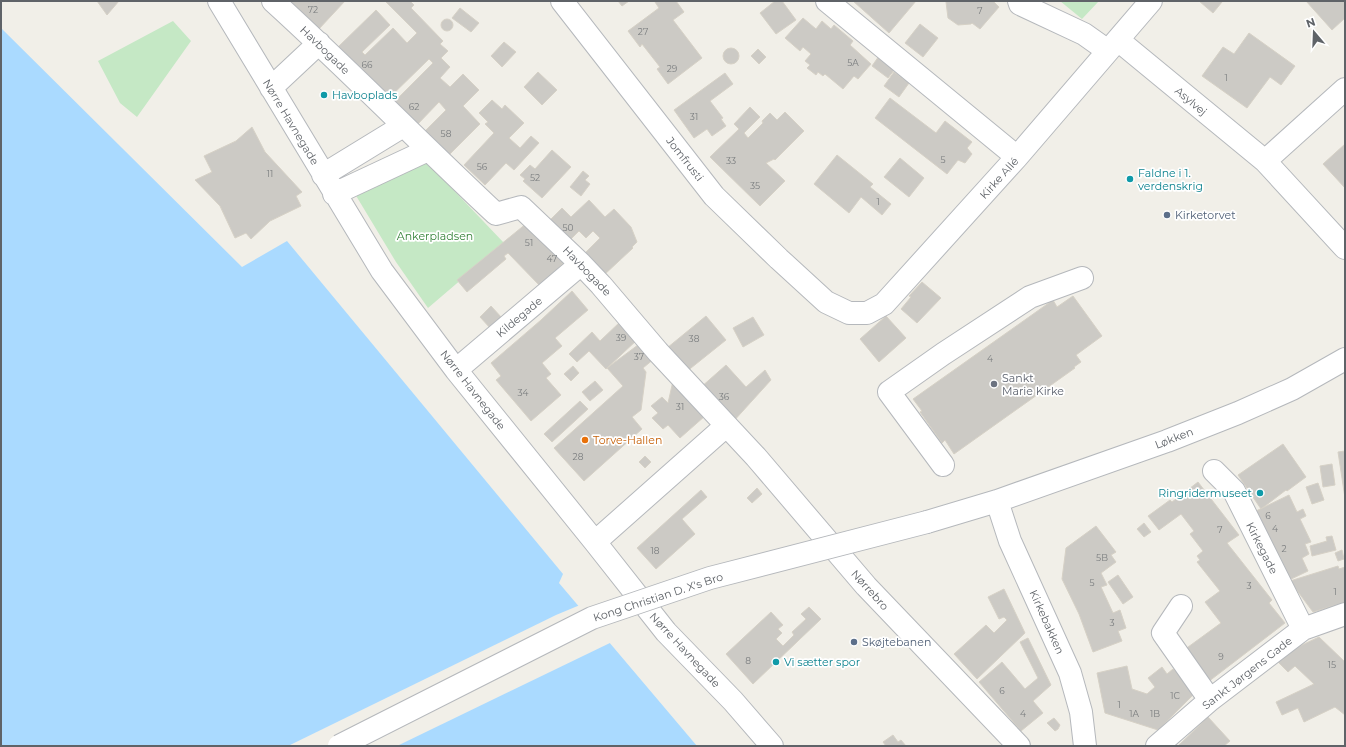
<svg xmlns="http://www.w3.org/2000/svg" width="1346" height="747" viewBox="0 0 1346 747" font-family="Montserrat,sans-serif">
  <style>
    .green { fill: #c5e8c5 }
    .water { fill: #aadaff }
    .pier { fill: #f1efe8 }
    .building { fill: #cccac5; stroke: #d6d1c6 }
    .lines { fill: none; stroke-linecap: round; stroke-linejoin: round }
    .minor-casing { stroke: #b5b8bc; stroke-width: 24 }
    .minor { stroke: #fff; stroke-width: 22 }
    .minor-bridge-casing { stroke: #b5b8bc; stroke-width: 24; stroke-linecap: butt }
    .minor-bridge { stroke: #fff; stroke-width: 22 }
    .culture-dot { fill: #0f9aa8; stroke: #fff; stroke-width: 1.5 }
    .service-dot { fill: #5c6f8a; stroke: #fff; stroke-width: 1.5 }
    .worship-dot { fill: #6b7280; stroke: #fff; stroke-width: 1.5 }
    .food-dot { fill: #e8710a; stroke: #fff; stroke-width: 1.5 }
    .labels { text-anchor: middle; stroke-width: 3.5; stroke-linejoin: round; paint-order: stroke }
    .number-label { font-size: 9px; fill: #7a7d7f }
    .street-label { font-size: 11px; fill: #5f6368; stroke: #fff }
    .culture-label { font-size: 11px; fill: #0d838f; stroke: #fff; text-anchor: start }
    .service-label { font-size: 11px; fill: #4e5e75; stroke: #fff; text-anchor: start }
    .park-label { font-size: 11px; fill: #348238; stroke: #fff }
    .worship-label { font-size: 11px; fill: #5b616d; stroke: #fff; text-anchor: start }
    .food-label { font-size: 11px; fill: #c56008; stroke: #fff; text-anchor: start }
  </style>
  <rect width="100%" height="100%" fill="#f1efe8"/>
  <path class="green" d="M1060,1H1099L1082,19Z
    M173,21L191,41L137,117L120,103L98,61Z
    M424,159L504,243L428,308L396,262L355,194Z"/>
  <path class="water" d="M1,28L242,267L287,241L563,574L559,583L697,746H1Z"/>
  <path class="pier" d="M580,605L612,642L397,746H288L556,615Z"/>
  <path class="building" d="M97,1H119L107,15Z
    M286,1H345L318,30Z
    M385,1H410L414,5L411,8L443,41L440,44L448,51L441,58L450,67L440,78L450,87L463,74L479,90L463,106L480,124L449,155L425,131L446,110L439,102L415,127L392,104L433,63L429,59L386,101L336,49L376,10L390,25L362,52L365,55L393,28L407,43L417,33Z
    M618,1H629L622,6Z
    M656,1H676L684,12L673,20L702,58L668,84L657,69L660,67L642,44L640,47L628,31L659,8L655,2Z
    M775,1H782L796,20L776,34L760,13Z
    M853,1H916L889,33Z
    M945,1H993L999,7L980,29L972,23L971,24L958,25L948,18L946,2Z
    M1199,1H1222V2L1213,13Z
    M1306,1H1345V18L1332,30Z
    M460,8L479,23L471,32L452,18Z
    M803,18L816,29L822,21L831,29L834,25L853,41L850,45L871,64L858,79L854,76L843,89L825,74L823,76L818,72L816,75L807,68L810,65L805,61L811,54L803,47L800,51L785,38Z
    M441 25a6 6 0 1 1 12 0a6 6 0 1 1-12 0Z
    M920,24L938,38L923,57L905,43Z
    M1249,33L1295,66L1281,85L1270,77L1247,108L1202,76L1223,47L1234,54Z
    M504,42L516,52L502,67L491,56Z
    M723 56a8 8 0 1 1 16 0a8 8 0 1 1-16 0Z
    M758,49L766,57L759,64L751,56Z
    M879,56L895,69L888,78L872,66Z
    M538,72L557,90L542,105L524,87Z
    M894,72L909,83L899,97L884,86Z
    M725,73L733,84L710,101L723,118L721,119L726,126L712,136L707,129L694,138L674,110Z
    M890,98L936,133L945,121L972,142L967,148L972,154L965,163L958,160L947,174L875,118Z
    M492,100L502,109L505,105L524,123L509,138L520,148L531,136L539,143L514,170L506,163L485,185L464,165L494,133L485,124L488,122L479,113Z
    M750,107L760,117L744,133L748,138L763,123L762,121L770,113L777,120L785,112L804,131L775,160L774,159L766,163L785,181L760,206L710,157L739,129L734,124Z
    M252,127L265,152L302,192L296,196L301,206L270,221L251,239L246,233L235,238L220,206L195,180L212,172L204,156L236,141Z
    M1345,144V188L1323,164Z
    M552,150L571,167L542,198L523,181L525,179L520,175L530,165L535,169Z
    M837,155L873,184L870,187L891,204L882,215L861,197L849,213L814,184Z
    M900,158L924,178L909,197L884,177Z
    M583,171L589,176L585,180L590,184L581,196L570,187Z
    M589,200L605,217L614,209L631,227L637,242L632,247L633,248L604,275L584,254L600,238L593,231L586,238L579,231L567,243L547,223L562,208L571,217Z
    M527,223L567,259L540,286L508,253L504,256L506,259L467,292L457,280Z
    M922,282L941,298L917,323L901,309L911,297L909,296Z
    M572,291L588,310L555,338L562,346L542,363L551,374L546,378L561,395L531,421L496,380L501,376L491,363L541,320Z
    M1073,296L1102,336L1076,355L1081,362L1074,367L1075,368L954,454L945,440L942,443L920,412L922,411L913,399L1053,300L1057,307Z
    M491,306L502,318L491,329L480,317Z
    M706,316L726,340L686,372L667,348Z
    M886,316L906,338L879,362L860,339Z
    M753,317L764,335L743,347L733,328Z
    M621,321L638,339L606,369L589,351L577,362L569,354L592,332L600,341Z
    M642,342L655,358L643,368L646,372L641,410L632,417L642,429L584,481L554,448L623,386L607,368Z
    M726,365L746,387L765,370L771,380L732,423L700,388Z
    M573,366L579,373L571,381L564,374Z
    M595,381L603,390L590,401L582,392Z
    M673,381L705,416L680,438L668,425L663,429L652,418L658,413L651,406L662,397L668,403Z
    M580,401L588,409L552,442L544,434Z
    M1283,444L1306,477L1287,491L1286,490L1261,509L1238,475Z
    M1345,451V498L1338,452Z
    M645,456L651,462L645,468L639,462Z
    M1332,464L1335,485L1323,487L1320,466Z
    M1198,482L1239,535L1227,543L1272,600L1269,603L1285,623L1208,682L1184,650L1221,623L1205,602L1220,591L1197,562L1200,560L1197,556L1203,551L1190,534L1194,531L1181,514L1159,530L1148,516L1170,500L1172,502Z
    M1318,483L1324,500L1312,504L1306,487Z
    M757,488L762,494L752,503L747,498Z
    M701,490L707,497L682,519L695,534L656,569L637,548Z
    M1289,495L1297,512L1303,509L1306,516L1300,519L1311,542L1305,544L1309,554L1302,558L1308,571L1287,581L1254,512Z
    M1144,523L1151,532L1144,537L1137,529Z
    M1096,526L1116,552L1111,555L1116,562L1101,573L1107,585L1101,587L1113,613L1120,610L1126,628L1118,631L1122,641L1093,652L1079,614L1062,579L1066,548Z
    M1332,536L1336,550L1312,556L1310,546L1327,541L1326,537Z
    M1342,550L1344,559L1338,561L1335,553Z
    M1338,566L1339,569L1345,567V602L1313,612L1290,581Z
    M1118,575L1133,597L1123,604L1108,582Z
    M1004,589L1025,633L977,679L954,654L986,625L994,633L1007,620L1004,617L999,619L988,597Z
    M809,607L821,619L753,684L726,654L771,612L783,625L778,629L782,633L776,639L783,646L794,635L792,632L806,619L801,614Z
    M1319,637L1345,662V715L1335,707L1304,722L1298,708L1282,715L1276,702L1314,684L1295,666L1288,672L1278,662L1281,655Z
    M1028,638L1051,685L1033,701L1043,713L1021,731L979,682L1002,662L1025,689L1038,678L1020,642Z
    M1127,666L1132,689L1147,694L1155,687L1148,678L1162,667L1167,674L1173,669L1196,692L1158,730L1105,713L1097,673Z
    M1208,717L1230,741L1224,746H1178Z
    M1054,718L1060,725L1058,729L1055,731L1047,723Z
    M893,735L898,742L901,740L906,746H886L883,742Z"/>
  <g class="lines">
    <g class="minor-casing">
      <path id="minor" d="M219,1L382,271L456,370L595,542L666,632L733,701L772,746
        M273,1C349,70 421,144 496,214L521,207L581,264L601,285L658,352L756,457L866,586L1019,746
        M562,1L714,196L779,259L826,302L849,313H867L884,304L1017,157L1151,1
        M827,1L1017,157
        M1019,1L1020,4L1084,34L1108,51
        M1118,40L1265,161L1345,248
        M271,88L319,43
        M1265,161L1345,89
        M323,175L403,126
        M334,194L428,150
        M456,370L581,264
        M943,465L889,392L943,354L1030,297L1082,278
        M1214,471L1234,491L1303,629
        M997,501L1010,541L1070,673L1081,712L1085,746
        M927,522L997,501L1167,441L1238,413L1292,389L1345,359
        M595,542L718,433
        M1181,606L1163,633L1210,700
        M1157,746L1210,700L1303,629L1345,614"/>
    </g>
    <use href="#minor" class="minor"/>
    <g class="minor-bridge-casing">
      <path id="minor-bridge" d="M339,746L592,618L710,578L927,522"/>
    </g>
    <use href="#minor-bridge" class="minor-bridge"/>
  </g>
  <g class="culture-dot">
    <circle cx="324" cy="95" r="4"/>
    <circle cx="1130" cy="179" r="4"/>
    <circle cx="1260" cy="493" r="4"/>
    <circle cx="776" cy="662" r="4"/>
  </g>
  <g class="service-dot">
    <circle cx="1167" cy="215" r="4"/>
    <circle cx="854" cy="642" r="4"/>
  </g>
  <circle class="worship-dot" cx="994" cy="384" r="4"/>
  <circle class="food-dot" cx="585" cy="440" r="4"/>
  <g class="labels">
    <g class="number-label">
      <text x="313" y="13">72</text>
      <text x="980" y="14">7</text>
      <text x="643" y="35">27</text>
      <text x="853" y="66">5A</text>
      <text x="367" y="68">66</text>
      <text x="672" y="72">29</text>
      <text x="1226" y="81">1</text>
      <text x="414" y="110">62</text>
      <text x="694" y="120">31</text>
      <text x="446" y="137">58</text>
      <text x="943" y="163">5</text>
      <text x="731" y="164">33</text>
      <text x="482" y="170">56</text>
      <text x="270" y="177">11</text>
      <text x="535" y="181">52</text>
      <text x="755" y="189">35</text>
      <text x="878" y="205">1</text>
      <text x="568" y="231">50</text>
      <text x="529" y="246">51</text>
      <text x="552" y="262">47</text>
      <text x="621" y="341">39</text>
      <text x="694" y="342">38</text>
      <text x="639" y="360">37</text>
      <text x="990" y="362">4</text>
      <text x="523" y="396">34</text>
      <text x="724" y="400">36</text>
      <text x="680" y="410">31</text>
      <text x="578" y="460">28</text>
      <text x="1268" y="519">6</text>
      <text x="1275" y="532">4</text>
      <text x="1220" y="533">7</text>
      <text x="1284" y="552">2</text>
      <text x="655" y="554">18</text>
      <text x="1102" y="561">5B</text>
      <text x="1092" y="586">5</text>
      <text x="1249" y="589">3</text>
      <text x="1335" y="595">1</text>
      <text x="1112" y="626">3</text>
      <text x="1221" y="660">9</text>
      <text x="748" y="664">8</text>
      <text x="1332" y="668">15</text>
      <text x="1002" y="694">6</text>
      <text x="1175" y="699">1C</text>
      <text x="1119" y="708">1</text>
      <text x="1023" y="717">4</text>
      <text x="1134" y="717">1A</text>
      <text x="1155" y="717">1B</text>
    </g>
    <g class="street-label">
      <text transform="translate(325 50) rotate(44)" y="4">Havbogade</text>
      <text transform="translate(1191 101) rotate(40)" y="4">Asylvej</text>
      <text transform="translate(291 122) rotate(59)" y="4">Nørre Havnegade</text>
      <text transform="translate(685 159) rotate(52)" y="4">Jomfrusti</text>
      <text transform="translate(999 178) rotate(-48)" y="4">Kirke Allé</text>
      <text transform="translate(587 271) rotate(46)" y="4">Havbogade</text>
      <text transform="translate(519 317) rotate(-40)" y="4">Kildegade</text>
      <text transform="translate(473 390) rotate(52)" y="4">Nørre Havnegade</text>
      <text transform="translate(1174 438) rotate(-21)" y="4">Løkken</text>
      <text transform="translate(1262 548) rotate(63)" y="4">Kirkegade</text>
      <text transform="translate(870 590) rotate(48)" y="4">Nørrebro</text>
      <text transform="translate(658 597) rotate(-18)" y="4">Kong Christian D. X's Bro</text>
      <text transform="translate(1047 622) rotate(66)" y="4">Kirkebakken</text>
      <text transform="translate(685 650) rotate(47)" y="4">Nørre Havnegade</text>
      <text transform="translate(1247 673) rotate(-38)" y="4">Sankt Jørgens Gade</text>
    </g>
    <g class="culture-label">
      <text x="332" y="99">Havboplads</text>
      <text x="1138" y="177">Faldne i 1.<tspan x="1138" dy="13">verdenskrig</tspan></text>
      <text x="1252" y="497" text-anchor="end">Ringridermuseet</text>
      <text x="784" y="666">Vi sætter spor</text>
    </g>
    <g class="service-label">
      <text x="1175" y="219">Kirketorvet</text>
      <text x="862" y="646">Skøjtebanen</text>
    </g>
    <g class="park-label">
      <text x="435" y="240">Ankerpladsen</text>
    </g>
    <g class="worship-label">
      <text x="1002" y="382">Sankt<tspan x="1002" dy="13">Marie Kirke</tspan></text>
    </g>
    <g class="food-label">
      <text x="593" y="444">Torve-Hallen</text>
    </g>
  </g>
  <rect width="1346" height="747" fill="none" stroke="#5f6368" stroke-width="4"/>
  <g transform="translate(1314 32) rotate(341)" stroke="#ffffff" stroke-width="3" paint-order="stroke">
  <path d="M0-3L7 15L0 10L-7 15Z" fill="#5f6368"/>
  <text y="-6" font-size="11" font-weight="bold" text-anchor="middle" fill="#5f6368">N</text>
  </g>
</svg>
